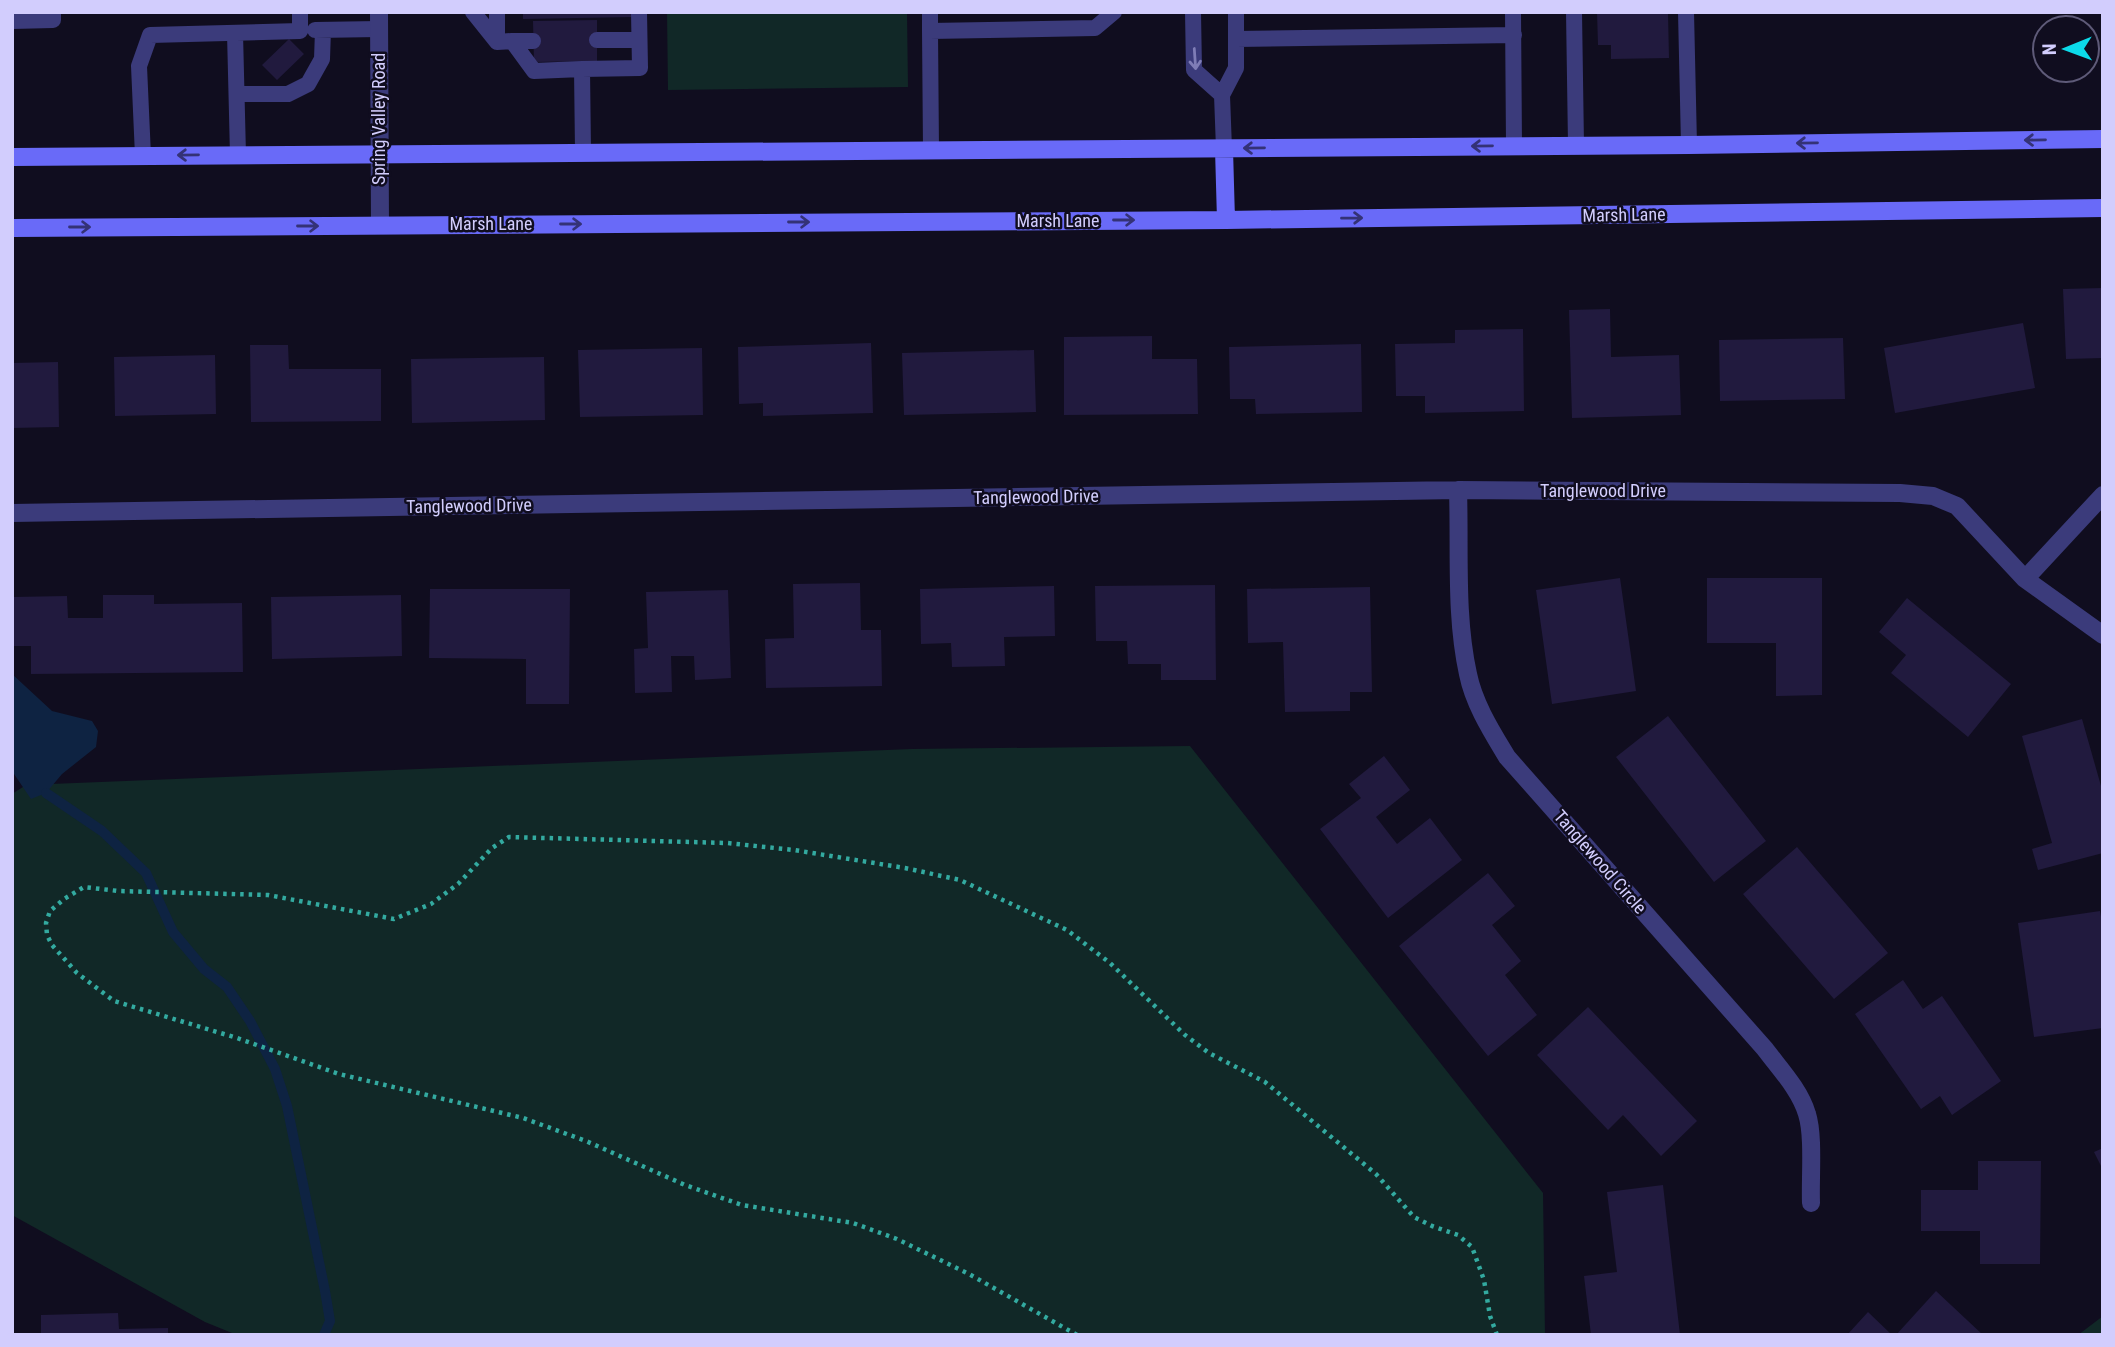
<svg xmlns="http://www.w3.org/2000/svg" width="2115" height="1347" viewBox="0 0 2115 1347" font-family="'Roboto Condensed',sans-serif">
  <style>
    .green { fill: #112827 }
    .water { fill: #0e2342 }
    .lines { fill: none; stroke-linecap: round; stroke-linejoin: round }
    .stream { stroke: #0e2342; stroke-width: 10 }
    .building { fill: #211a3e }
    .path { stroke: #33aaa0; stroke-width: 4.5; stroke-dasharray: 3.5 5; stroke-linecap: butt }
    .service { stroke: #3b3b7b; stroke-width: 16 }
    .minor { stroke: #3b3b7b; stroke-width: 18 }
    .tertiary { stroke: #3b3b7b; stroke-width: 18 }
    .secondary { stroke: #696af8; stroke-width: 18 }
    .oneway { stroke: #7f7db6 }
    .oneway2 { stroke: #343276 }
    .labels { text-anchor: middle; stroke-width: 5; stroke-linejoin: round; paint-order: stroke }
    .street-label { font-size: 18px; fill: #d2cdfd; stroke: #100d1f }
  </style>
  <rect width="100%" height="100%" fill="#100d1f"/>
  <path class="green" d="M667,12H907L908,87L668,90Z
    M1190,746L1543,1193L1545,1335H237L205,1322L12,1215V794L26,785L912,749Z
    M2103,1316V1335H2078Z"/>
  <path class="water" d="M12,674L52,711L92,721L98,731L96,747L62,774L46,793L31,799L12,771Z"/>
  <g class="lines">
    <path class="stream" d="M46,793L102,831L146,873L173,932L204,969L227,987L250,1021L275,1069L287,1106L325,1291L330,1321L324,1335"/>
  </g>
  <path class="building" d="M523,12H633V17L523,19Z
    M1597,12L1668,13L1669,58L1611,59V45H1598Z
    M597,20V61L534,62L533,21Z
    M289,39L304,54L277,80L262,65Z
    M2103,288V358L2066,359L2063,289Z
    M1610,309L1611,357L1679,355L1681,415L1572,418L1569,310Z
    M2023,323L2035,388L1895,413L1884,348Z
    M1523,329L1524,411L1425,413V396H1396L1395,344L1455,343V330Z
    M1152,336V359H1197L1198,414L1064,415V337Z
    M1843,338L1845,399L1720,401L1719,340Z
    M871,343L873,413L763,416V403L739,404L738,347Z
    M1361,344L1362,412L1256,414L1255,399H1230L1229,347Z
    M250,345H288L289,369H381V421L251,422Z
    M702,348L703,415L580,417L578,350Z
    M1034,350L1036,412L904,415L902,353Z
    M215,355L216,414L115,416L114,357Z
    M544,357L545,420L412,423L411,359Z
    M58,362L59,427L12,428V363Z
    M1620,578L1636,691L1552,704L1536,590Z
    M1707,578H1822V695L1776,696V643H1707Z
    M860,583L861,630H881L882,686L766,688L765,639L794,638L793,584Z
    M1215,585L1216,680H1161V664H1128L1127,641H1096L1095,586Z
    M1054,586L1055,636L1004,637L1005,666L952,667L951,643L921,644L920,589Z
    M1370,587L1372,692H1350V711L1285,712L1283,642L1248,643L1247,589Z
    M430,589H570L569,704H526V659L429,658Z
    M728,590L731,678L695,680L694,656H671L672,692L635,693L634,649L648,648L646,592Z
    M103,595H154V604L242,603L243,672L31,674V646H14L13,597L67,596L68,618H103Z
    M401,595L402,656L272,659L271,597Z
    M1907,598L2011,684L1968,737L1891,673L1906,655L1879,632Z
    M1668,716L1766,841L1714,882L1616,757Z
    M2082,719L2103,793V853L2038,870L2032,849L2052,843L2022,736Z
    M1384,756L1410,790L1376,817L1397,844L1430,818L1462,860L1388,918L1320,829L1361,798L1349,784Z
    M1797,847L1888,953L1834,999L1743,894Z
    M1488,873L1515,906L1492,925L1521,961L1505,975L1537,1015L1488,1056L1399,946Z
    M2100,911L2103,928V1028L2034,1037L2018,923Z
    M1903,980L1923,1009L1942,996L2001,1081L1952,1115L1940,1096L1921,1109L1855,1014Z
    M1588,1007L1697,1121L1661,1156L1623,1115L1608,1130L1537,1055Z
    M2103,1148V1170L2094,1152Z
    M1978,1161H2041L2040,1264H1980V1231H1921V1190H1978Z
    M1663,1185L1680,1335H1591L1584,1276L1617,1272L1607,1192Z
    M1936,1291L1983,1335H1896Z
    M1868,1312L1892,1335H1847Z
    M118,1313L119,1329L168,1328V1335H41V1315Z"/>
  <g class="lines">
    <path class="path" d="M1077,1335L969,1274L897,1239L853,1223L742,1205L685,1185L586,1141L523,1118L339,1074L237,1038L114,1001L77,973L52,945L47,935L46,923L50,911L64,899L84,887L118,891L268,895L394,919L431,904L458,884L492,848L509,837L727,843L794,850L905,868L960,880L1067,930L1110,963L1185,1035L1209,1053L1265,1082L1376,1174L1414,1217L1432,1226L1458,1235L1472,1247L1484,1280L1490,1316L1497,1335"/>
    <path class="service" d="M473,12L497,42L512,41L534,71L582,69
      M497,12V42
      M930,12V31L1095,28L1114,12
      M1193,12L1194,70L1222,95
      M1513,12L1514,146
      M1574,12L1576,145
      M1686,12L1689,145
      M12,21L53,20V12
      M315,30L379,29
      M930,31L931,150
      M235,33L238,155
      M1236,39L1514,35
      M597,40H639
      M512,41H533
      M237,94H288L308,84L322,59L323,30
      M1224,149L1222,95L1236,68V12
      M583,152L582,69L640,68L639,12
      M143,156L139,66L150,35L300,31V12"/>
    <path class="minor" d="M1458,490C1460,551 1455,615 1468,674C1474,704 1492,732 1507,757L1765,1049C1780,1069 1800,1090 1807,1114C1814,1136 1810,1178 1811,1203
      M12,513L1458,490L1900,493L1933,496L1957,506L2025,579L2103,635
      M2025,579L2103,495"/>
    <path class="tertiary" d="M379,12L380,225"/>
    <path class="secondary" d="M1224,149L1226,220
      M12,157L1689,145L2103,139
      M12,228L1226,220L2103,208"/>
  </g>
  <defs><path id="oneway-shaft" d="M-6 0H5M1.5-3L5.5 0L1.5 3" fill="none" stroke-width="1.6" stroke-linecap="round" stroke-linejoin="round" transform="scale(1.75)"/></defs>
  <use class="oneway" href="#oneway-shaft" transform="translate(1195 59) rotate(86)"/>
  <g class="oneway2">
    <use href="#oneway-shaft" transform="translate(2035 140) rotate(179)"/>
    <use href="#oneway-shaft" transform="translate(1807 143) rotate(179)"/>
    <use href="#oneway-shaft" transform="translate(1482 146) rotate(179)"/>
    <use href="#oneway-shaft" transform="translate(1254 148) rotate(179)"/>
    <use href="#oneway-shaft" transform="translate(188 155) rotate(179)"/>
    <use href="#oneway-shaft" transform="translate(1352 218) rotate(-1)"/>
    <use href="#oneway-shaft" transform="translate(1124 220)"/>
    <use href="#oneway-shaft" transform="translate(799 222)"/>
    <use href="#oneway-shaft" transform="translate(571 224)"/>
    <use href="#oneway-shaft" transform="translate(308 226)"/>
    <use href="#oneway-shaft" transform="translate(80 227)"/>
  </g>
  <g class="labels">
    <g class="street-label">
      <text transform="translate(379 119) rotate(-90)" y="6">Spring Valley Road</text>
      <text transform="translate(1624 215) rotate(-1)" y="6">Marsh Lane</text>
      <text x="1058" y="227">Marsh Lane</text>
      <text x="491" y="230">Marsh Lane</text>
      <text x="1603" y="497">Tanglewood Drive</text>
      <text transform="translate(1036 497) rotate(-1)" y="6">Tanglewood Drive</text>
      <text transform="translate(469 506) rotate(-1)" y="6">Tanglewood Drive</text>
      <text transform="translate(1600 862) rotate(49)" y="6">Tanglewood Circle</text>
    </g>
  </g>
  <rect width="2115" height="1347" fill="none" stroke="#d2cdfd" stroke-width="28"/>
  <g transform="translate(2066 49) rotate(269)"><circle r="33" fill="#100d1f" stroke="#5e5a78" stroke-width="2"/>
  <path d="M0-5L12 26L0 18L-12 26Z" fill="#0cdaea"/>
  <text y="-10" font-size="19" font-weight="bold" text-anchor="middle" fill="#d2cdfd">N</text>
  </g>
</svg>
